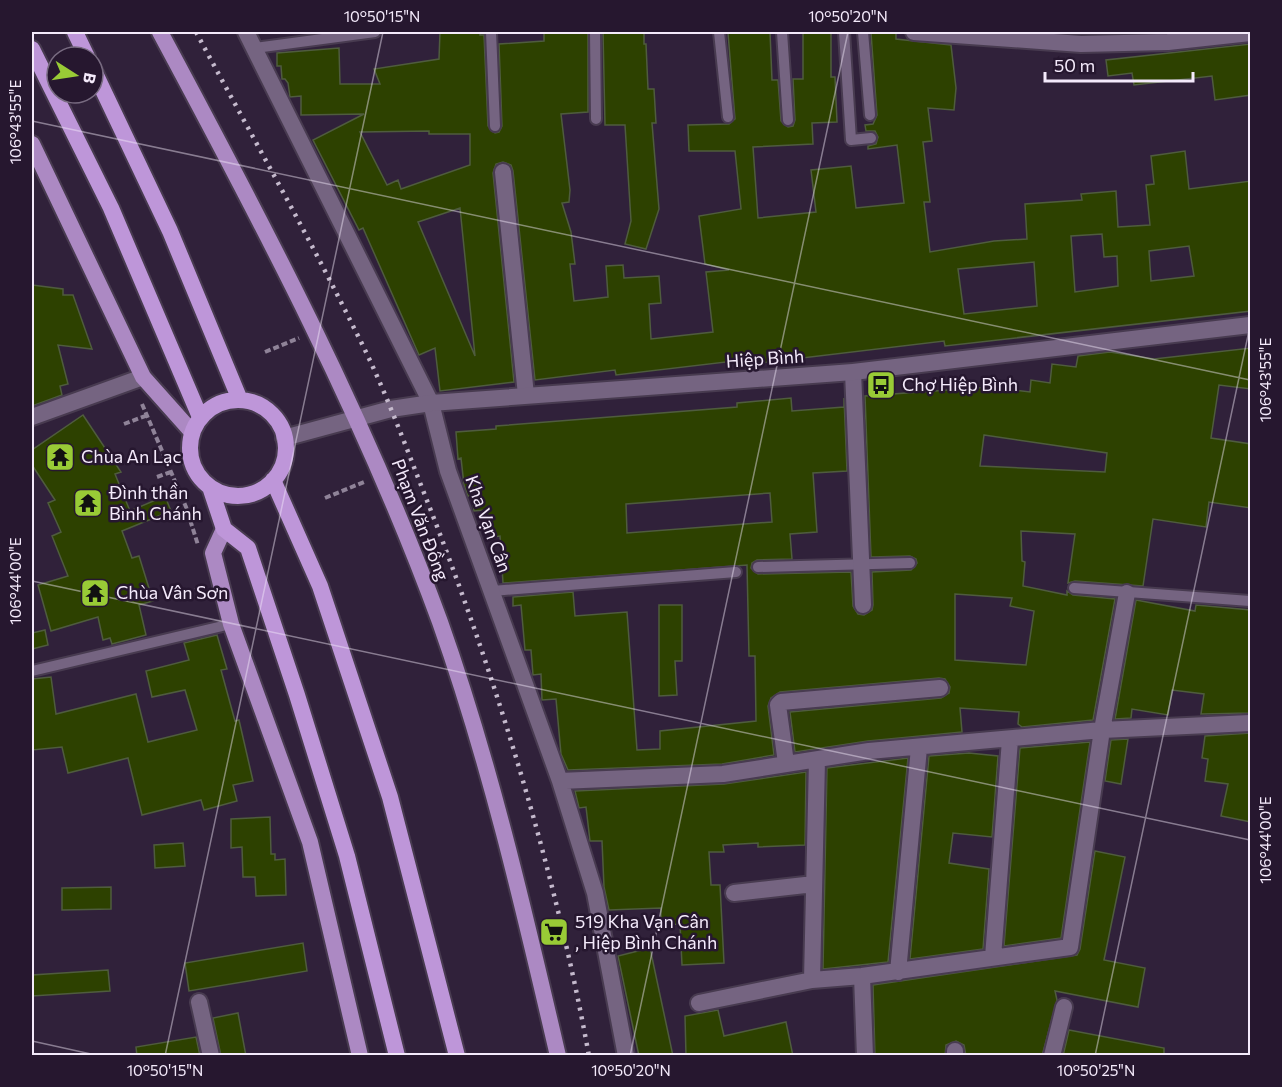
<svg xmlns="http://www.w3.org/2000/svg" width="1282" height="1087" viewBox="0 0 1282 1087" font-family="Commissioner,sans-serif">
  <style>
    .building { fill: #2d4100; stroke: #4f5c3e; stroke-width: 1.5; fill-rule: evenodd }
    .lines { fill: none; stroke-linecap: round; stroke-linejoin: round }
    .service-casing { stroke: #483b50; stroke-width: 14 }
    .minor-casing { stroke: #483b50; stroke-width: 20 }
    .secondary-casing { stroke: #483b50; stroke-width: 20 }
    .primary-casing { stroke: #483b50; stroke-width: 20 }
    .trunk-casing { stroke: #483b50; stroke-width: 20 }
    .path { stroke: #8f8398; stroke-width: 4; stroke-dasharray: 6 3; stroke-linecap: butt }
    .service { stroke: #756481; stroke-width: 10 }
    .minor { stroke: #756481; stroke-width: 16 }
    .secondary { stroke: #756481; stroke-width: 16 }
    .primary { stroke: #ac89c3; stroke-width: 16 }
    .trunk { stroke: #be96d9; stroke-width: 16 }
    .rail { stroke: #c5bacd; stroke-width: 4.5; stroke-dasharray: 3 6; stroke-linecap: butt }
    .ticks { fill: none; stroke: #f4eafb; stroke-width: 1.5; stroke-opacity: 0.45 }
    .labels { text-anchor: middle; stroke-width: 5; stroke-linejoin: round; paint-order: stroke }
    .street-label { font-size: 18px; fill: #f4eafb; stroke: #26172f }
    .poi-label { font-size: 18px; fill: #f4eafb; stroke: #26172f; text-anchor: start }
    .neatline { fill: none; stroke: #f4eafb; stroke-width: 2 }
    .ticks-label { font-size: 15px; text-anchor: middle; fill: #f4eafb }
  </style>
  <rect width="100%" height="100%" fill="#30213a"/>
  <path class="building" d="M440,32H480V35H484L488,126L495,133L499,132L502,126L499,44L544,41V32H588V112L561,114L570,190L569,202L562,203L571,232L575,264H570L574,301L608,297L606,266L623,265L624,278L659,276L661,303L649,304L651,339L713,332L706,272L729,270L705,264L699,216L741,209L735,151H689L688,125L729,124L735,119L728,33L770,32L772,80H778L781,121L788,127L793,126L795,120L793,79H803V33L831,32V77H835L837,122L812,123L813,144L753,147L758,218L816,212L811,170L851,166L856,208L904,203L897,145L868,149V146L876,144L878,137L875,131H866L865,125L873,124L877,115L871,33L896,32V39L951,45L956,88L954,110L928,108L932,141L923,142L930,202H924L930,252L994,241L1027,239L1025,204L1082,200L1081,194L1116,191L1118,227L1150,225L1146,185L1154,184L1151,156L1185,151L1189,189L1251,181V311L945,346L944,341L751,364V359L616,375L615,370L535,380L513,171L511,165L503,162L496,164L493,173L514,382L440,391L435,348L419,355L363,228L359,230L313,140L364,114L301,115V96L290,97L288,83L285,79H282L281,66H277V53L339,48L340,84H380L374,69L439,59ZM429,131V134H470V165L401,189L398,180L387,185L360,132ZM460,208L475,356L418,222ZM1102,234L1104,257L1117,256L1118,286L1075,292L1071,236ZM1189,246L1194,276L1151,281L1149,251ZM1034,262L1037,306L964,314L958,269Z
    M603,32H644V44H646L648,89H654L656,123H652L659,209L646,249L625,244L631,221L625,125H605Z
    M1251,44V95L1215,100L1212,76L1134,85L1132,73L1108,76L1106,60Z
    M32,285L63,289V295H73L92,349L58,345L68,384L60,386L62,395L32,406Z
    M1251,348V389L1219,385L1211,438L1251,444V508L1209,502L1206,527L1153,519L1143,586L1075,581L1068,583L1075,534L1021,531L1022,561L1025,562L1023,586L1067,595V591L1073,595L1115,599L1093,720L1022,727L1018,724L1019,712L960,708L962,732L868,741L795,752L790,712L941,698L949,693L950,687L945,679L939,678L780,692L771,698L768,706L774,755L722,764L568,770L561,754L556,699L542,700L541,674L533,675L531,650H525L521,605L513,606V597L573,592L575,616L627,612L637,750L660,749V731L756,721L755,656H749L747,565L503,583L500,536L486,538L484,510L474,511L472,496H468L464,485L461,458L458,459L456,432L496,429V426L737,407V403L791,398L792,411L844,407V398L847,471L813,473L817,532L790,534L792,559L757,560L752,563L751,568L758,574L851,572L853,606L858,614L864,615L872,610L873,605L872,572L911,570L917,563L916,559L910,556L871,557L865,396L990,387L1030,392L1031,380L1050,383L1052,364L1076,367L1078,356L1110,352L1154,359ZM984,435L1107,453L1105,472L980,466ZM770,493L772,522L627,533L626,504ZM955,594L1012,598L1010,606L1034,611L1026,665L955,660Z
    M83,415L121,472L115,474L130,511L165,496L171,511L122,531L132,558L139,556L153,601L139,605L146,635L112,644L110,638L103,640L98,617L51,631L38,585L68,576L52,536L61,532L48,503L55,500L32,465V450Z
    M1136,600L1195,611L1196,605L1251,610V713L1201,714L1204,694L1172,690L1168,715L1132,709L1131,718L1115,719Z
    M659,605H682V661H675L677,695L659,696Z
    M45,630L48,645L32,649V633Z
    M217,635L227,669L221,670L235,721L239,720L253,781L233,785L237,801L204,810L201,800L142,815L128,758L68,773L62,747L32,750V679L51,677L56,714L136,694L148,742L197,730L185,690L152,697L146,671L189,660L184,643Z
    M1251,733V822L1221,816L1228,784L1205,781L1208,759L1202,758L1205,736Z
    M1128,739L1121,784L1105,781L1111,740Z
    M1090,742L1061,938L1004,946L1020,748Z
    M969,753L998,756L992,837L953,833L949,863L989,869L983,949L910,959L929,756Z
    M908,758L888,962L823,969L827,768Z
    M806,772L805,845L758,847V843L723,845L724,852H709L711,885H720L724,963L682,965L680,924L661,925V908L609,910L604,887L602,841H590L586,807L579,808L575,791L724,784Z
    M270,817L271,854H275V860L285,859L286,895L256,896L255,877H243L242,847L231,848V819Z
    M183,843L185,866L155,868L154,845Z
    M1095,851L1125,857L1104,960L1145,968L1138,1007L1055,991L1057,1000L1042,1056H966L964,1045L956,1041L946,1045L945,1056H875L873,985L1077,955L1080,949Z
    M111,887V909L62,910V888Z
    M303,943L307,971L189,991L185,963Z
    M650,948L673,1056H639L618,956Z
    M108,970L110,991L32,996V975Z
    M718,1010L724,1036L786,1022L793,1056H686L685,1016Z
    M238,1013L246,1056H221L213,1018Z
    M1069,1030L1164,1048V1056H1063Z
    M196,1037L200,1056H137L136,1047Z"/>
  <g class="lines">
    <g class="service-casing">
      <path id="service" d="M491,32L495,126
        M595,32L596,119
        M719,32L728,117
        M782,32L788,120
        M844,32L851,140L871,138
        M863,32L870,115
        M255,48L375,32
        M758,567L910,563
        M1074,588L1250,601
        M492,591L736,572
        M32,671L231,624"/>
    </g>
    <g class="minor-casing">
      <path id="minor" d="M246,32L431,403L448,471L560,781L595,893L626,1056
        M914,32L1081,44L1168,42L1250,33
        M503,172L526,395
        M853,372L863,605
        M32,417L143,377
        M786,763L778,705L781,702L940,688
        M560,781L723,774L869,751L1102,730L1250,723
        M734,893L814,884
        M993,957L1010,740
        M898,972L919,748
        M862,976L865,1056
        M812,980L817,760
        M199,1002L211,1056
        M699,1003L812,980L862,976L1070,947L1102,730L1127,593
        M955,1056V1051
        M1052,1056L1064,1007"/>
    </g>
    <g class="secondary-casing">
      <path id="secondary" d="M284,438L391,409L431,403L853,372L1250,325"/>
    </g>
    <g class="primary-casing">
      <path id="primary" d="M160,32C263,224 365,417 440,622C490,763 524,910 558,1056
        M32,144L143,377L192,432
        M224,529L213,553L231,624L310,842L360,1056"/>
    </g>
    <g class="trunk-casing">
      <path id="trunk" d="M75,32L87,57
        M32,49L111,208L200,417
        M93,69L170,231L240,400
        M190 448a48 48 0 1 1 96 0a48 48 0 1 1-96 0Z
        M273,480L320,586L390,797L457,1056
        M210,487L224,529L248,548L297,695L347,856L397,1056"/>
    </g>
    <path class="path" d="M265,352L299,338
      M142,404L186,507L198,545
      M124,424L148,415
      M157,477L171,472
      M325,498L364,482
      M195,590L203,588"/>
    <use href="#service" class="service"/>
    <use href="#minor" class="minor"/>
    <use href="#secondary" class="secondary"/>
    <use href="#primary" class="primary"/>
    <use href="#trunk" class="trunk"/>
    <path class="rail" d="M196,32C249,131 305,229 355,330C383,384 404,442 426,498C495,674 555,869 589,1056"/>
  </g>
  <path class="ticks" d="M32,121L1250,380M32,581L1250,840M32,1041L100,1056M165,1056L383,32M630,1056L848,32M1095,1056L1250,326"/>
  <defs>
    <g id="bus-square" transform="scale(1.5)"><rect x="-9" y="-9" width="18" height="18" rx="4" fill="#99cb36" stroke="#26172f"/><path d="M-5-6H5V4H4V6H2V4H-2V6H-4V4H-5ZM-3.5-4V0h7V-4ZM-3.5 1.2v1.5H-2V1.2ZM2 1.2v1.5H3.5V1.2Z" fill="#111"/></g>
    <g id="temple-square" transform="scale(1.5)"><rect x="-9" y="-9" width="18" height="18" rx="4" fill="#99cb36" stroke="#26172f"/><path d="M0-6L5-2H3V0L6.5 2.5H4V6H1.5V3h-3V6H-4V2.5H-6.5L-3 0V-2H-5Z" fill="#111"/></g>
    <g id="supermarket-square" transform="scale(1.5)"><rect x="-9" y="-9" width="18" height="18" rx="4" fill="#99cb36" stroke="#26172f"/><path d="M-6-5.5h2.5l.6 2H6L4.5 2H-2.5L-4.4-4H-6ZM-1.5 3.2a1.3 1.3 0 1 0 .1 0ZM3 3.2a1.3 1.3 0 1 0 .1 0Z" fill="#111"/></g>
  </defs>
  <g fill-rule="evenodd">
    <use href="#bus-square" x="881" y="385"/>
    <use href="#temple-square" x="60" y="457"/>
    <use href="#temple-square" x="88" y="503"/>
    <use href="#temple-square" x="95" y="593"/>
    <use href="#supermarket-square" x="554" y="932"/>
  </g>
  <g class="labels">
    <g class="street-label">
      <text transform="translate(765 359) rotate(-4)" y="6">Hiệp Bình</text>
      <text transform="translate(420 520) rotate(69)" y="6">Phạm Văn Đồng</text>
      <text transform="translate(488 524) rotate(70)" y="6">Kha Vạn Cân</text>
    </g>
    <g class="poi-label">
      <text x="902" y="391">Chợ Hiệp Bình</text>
      <text x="81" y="463">Chùa An Lạc</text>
      <text x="109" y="499">Đình thần<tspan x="109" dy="21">Bình Chánh</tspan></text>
      <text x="116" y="599">Chùa Vân Sơn</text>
      <text x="575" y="928">519 Kha Vạn Cân<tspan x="575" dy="21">, Hiệp Bình Chánh</tspan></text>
    </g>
  </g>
  <rect width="1282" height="1087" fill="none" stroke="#26172f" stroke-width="66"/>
  <g transform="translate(75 75) rotate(102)"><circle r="28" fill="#26172f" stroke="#786b81" stroke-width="1.5"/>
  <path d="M0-4.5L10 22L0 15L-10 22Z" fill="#99cb36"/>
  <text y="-9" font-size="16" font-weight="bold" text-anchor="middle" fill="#f4eafb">B</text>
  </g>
  <path d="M1045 72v9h148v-9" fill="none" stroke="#f4eafb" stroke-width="3"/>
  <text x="1054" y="72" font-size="18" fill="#f4eafb" stroke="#26172f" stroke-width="4.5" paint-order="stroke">50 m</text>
  <rect x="33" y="33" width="1216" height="1021" class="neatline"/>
  <g class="ticks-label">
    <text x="382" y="22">10°50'15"N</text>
    <text x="848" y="22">10°50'20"N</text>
    <text transform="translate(16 122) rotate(-90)" y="5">106°43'55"E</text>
    <text transform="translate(1266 380) rotate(-90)" y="5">106°43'55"E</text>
    <text transform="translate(16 581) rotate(-90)" y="5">106°44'00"E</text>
    <text transform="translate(1266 840) rotate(-90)" y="5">106°44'00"E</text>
    <text x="165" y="1076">10°50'15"N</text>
    <text x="631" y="1076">10°50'20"N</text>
    <text x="1096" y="1076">10°50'25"N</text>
  </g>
</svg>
